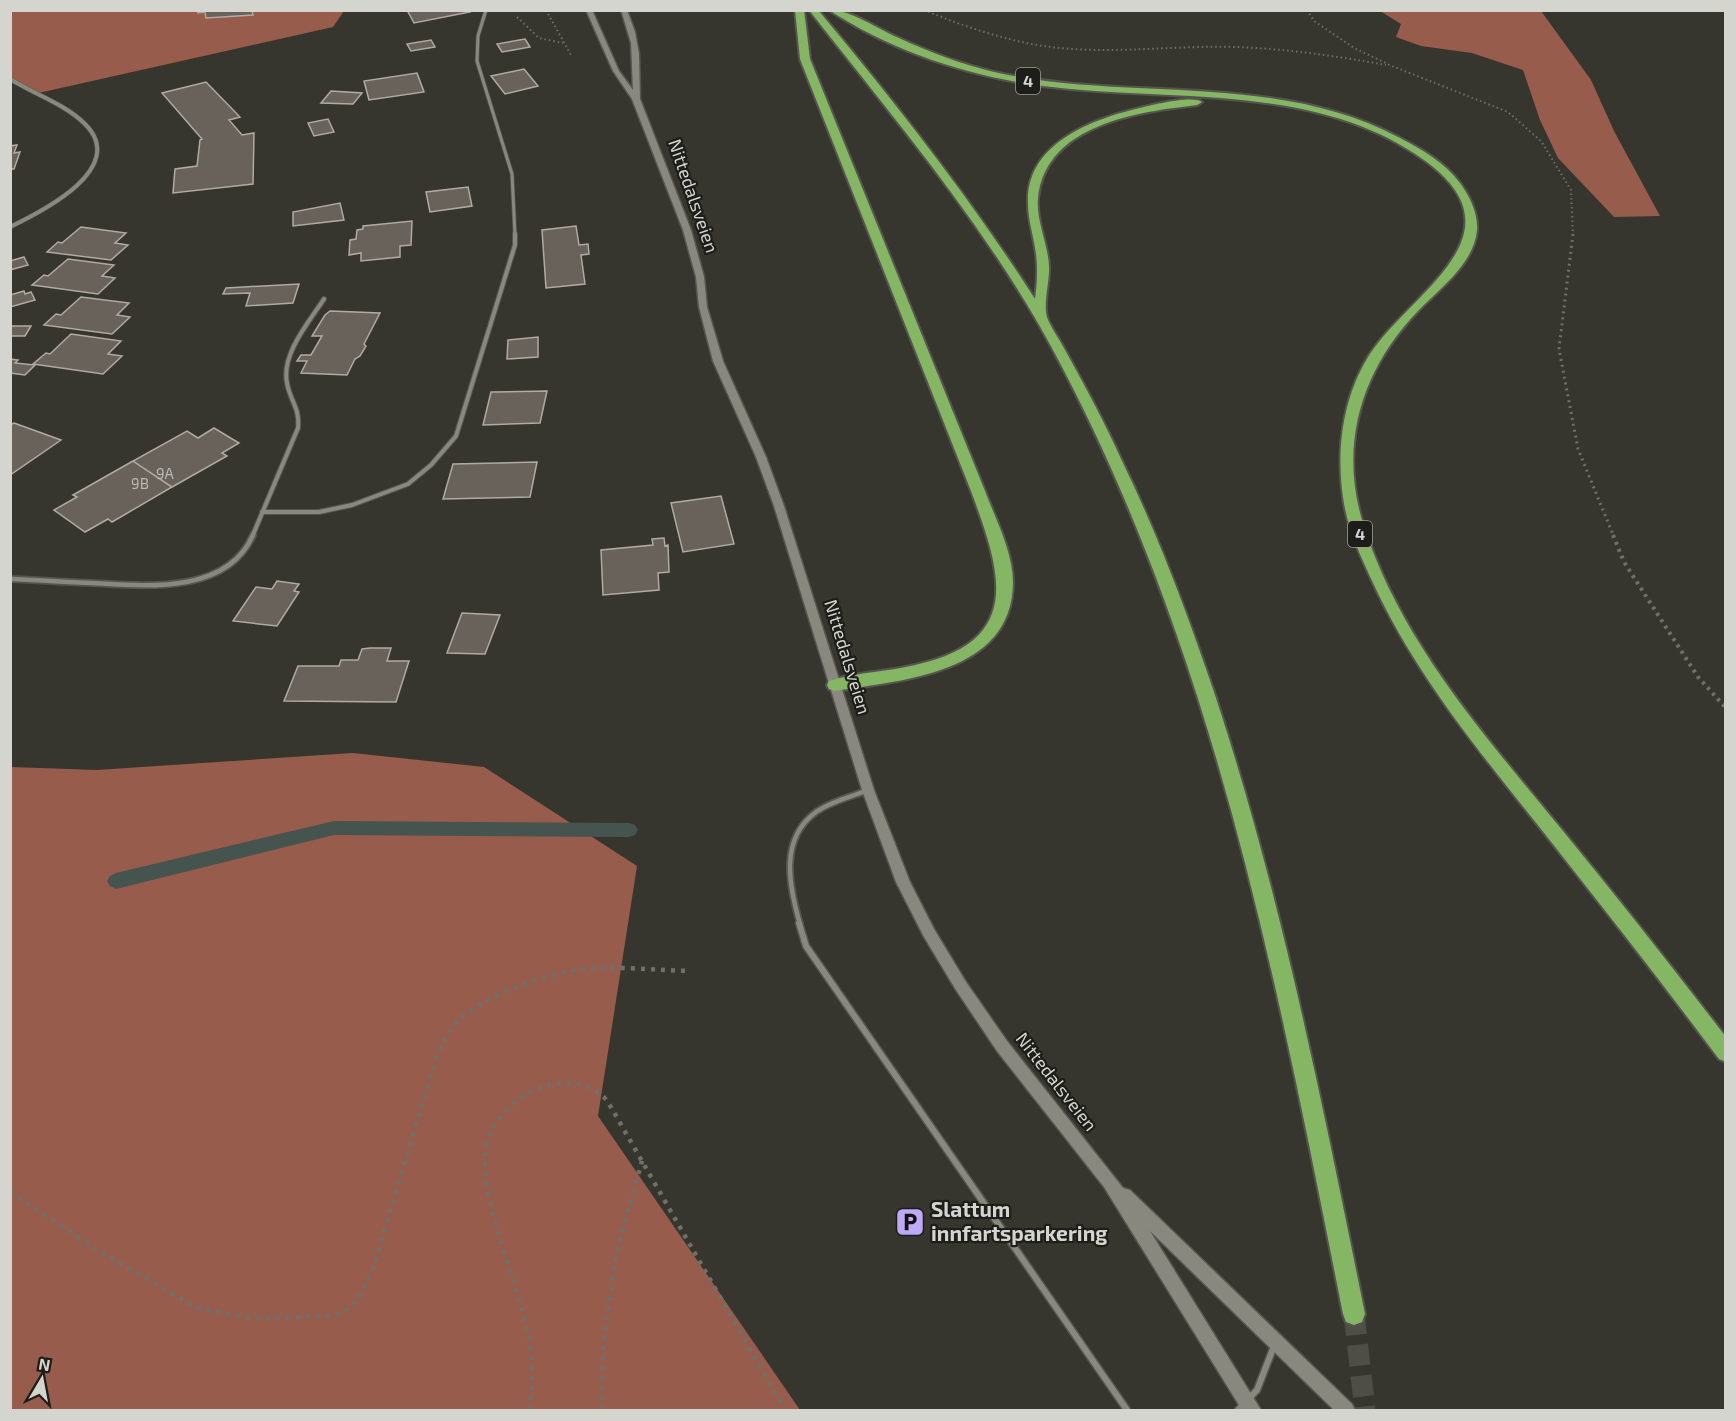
<svg xmlns="http://www.w3.org/2000/svg" width="1736" height="1421" viewBox="0 0 1736 1421" font-family="'Exo 2',sans-serif">
  <style>
    .forest { fill: #975c4c }
    .lines { fill: none; stroke-linecap: round; stroke-linejoin: round }
    .stream { fill: #45544e; fill-rule: evenodd }
    .building { fill: #68625b; stroke: #b1aaa2; stroke-width: 1.5 }
    .trunk-tunnel { stroke: #4f4e46; stroke-width: 21; stroke-dasharray: 21 10; stroke-linecap: butt }
    .service-far3-casing { stroke: #55544e; stroke-width: 4.5 }
    .service-far2-casing { stroke: #55544e; stroke-width: 6 }
    .service-far1-casing { stroke: #55544e; stroke-width: 8 }
    .service-casing { stroke: #55544e; stroke-width: 9 }
    .minor-casing { stroke: #55544e; stroke-width: 5 }
    .secondary-casing { stroke: #55544e; stroke-width: 3 }
    .trunk-casing { stroke: #55544e; stroke-width: 4 }
    .path-far3 { stroke: #706f69; stroke-width: 2; stroke-dasharray: 1.5 3; stroke-linecap: butt }
    .path-far2 { stroke: #706f69; stroke-width: 3; stroke-dasharray: 2 4; stroke-linecap: butt }
    .path-far1 { stroke: #706f69; stroke-width: 4; stroke-dasharray: 3 4.5; stroke-linecap: butt }
    .path { stroke: #706f69; stroke-width: 4.5; stroke-dasharray: 4 6; stroke-linecap: butt }
    .service-far3 { stroke: #89887e; stroke-width: 3 }
    .service-far2 { stroke: #89887e; stroke-width: 4 }
    .service-far1 { stroke: #89887e; stroke-width: 4.5 }
    .service { stroke: #89887e; stroke-width: 6 }
    .minor { stroke: #89887e; stroke-width: 4 }
    .secondary { fill: #89887e; fill-rule: evenodd }
    .trunk { fill: #84b664; fill-rule: evenodd }
    .labels { text-anchor: middle; stroke-width: 4.5; stroke-linejoin: round; paint-order: stroke }
    .number-label { font-size: 15px; fill: #bab8b3 }
    .shield { fill: #1d1d19; stroke: #9e9e99; stroke-width: 1.5 }
    .shield-label { font-size: 16px; font-weight: bold; fill: #d5d5d0 }
    .street-label { font-size: 18px; fill: #d5d5d0; stroke: #1d1d19 }
    .near-poi-label { font-size: 21px; font-weight: bold; fill: #d5d5d0; stroke: #1d1d19; text-anchor: start }
  </style>
  <rect width="100%" height="100%" fill="#37362e"/>
  <path class="forest" d="M10,11H344L333,27L34,94L11,78Z
    M1380,11H1541L1591,80L1614,131L1660,216L1614,217L1558,158L1540,120L1523,70L1472,53L1421,46L1396,37L1401,24Z
    M353,753L484,767L637,866L598,1116L800,1410H11V767L97,770Z"/>
  <g class="lines">
    <path class="stream" d="M334,821L629,823L635,825L638,830L635,835L629,837L334,835L116,889L110,886L107,881L110,876L116,873Z"/>
  </g>
  <path class="building" d="M198,10H252L253,15L206,18L205,12L198,13Z
    M407,10H469L470,12L414,23Z
    M525,39L530,47L502,52L497,44Z
    M431,40L435,47L411,51L407,44Z
    M524,69L538,86L505,94L491,76Z
    M417,73L424,92L369,100L364,81Z
    M206,82L240,117L229,120L242,135L254,133L253,184L173,193L175,169L197,166L200,140L202,139L162,93Z
    M331,91L362,93L353,104L321,103Z
    M328,119L334,132L314,136L308,123Z
    M17,145L14,153L20,152L14,169H10V146Z
    M468,187L472,206L430,212L426,192Z
    M340,203L344,220L293,226V212Z
    M412,221L411,245L400,246V257L361,261V253L349,255L350,240L356,239L357,230L363,229V226Z
    M576,226L579,245L588,244L589,254L581,255L585,284L546,288L542,230Z
    M81,227L126,233L115,243L128,245L111,260L47,252L58,242L62,243Z
    M24,257L28,265L10,270V261Z
    M68,259L114,265L102,276L115,278L98,294L32,285L44,275L48,276Z
    M299,284L293,303L246,306L250,293L223,294L226,288Z
    M24,291L25,294L31,292L35,300L10,307V295Z
    M81,297L129,303L117,315L130,317L112,334L44,325L56,314L61,315Z
    M330,311L380,313L364,344L366,346L360,356L355,359L347,375L301,373L307,361H297L301,355H311L322,336H312L325,315Z
    M10,326H31L25,336H10Z
    M71,334L121,341L108,354L122,356L103,374L33,364L46,353L50,354Z
    M538,337V357L507,359L508,340Z
    M10,359L18,360L15,363L35,365L25,375L10,373Z
    M547,391L540,423L483,425L491,392Z
    M14,423L61,440L10,475V425Z
    M214,428L239,443L222,453L227,456L172,487L133,461L187,431L198,438Z
    M133,461L172,487L112,522L108,519L85,532L54,510L77,497L73,495Z
    M537,462L530,497L443,499L453,464Z
    M721,496L734,544L683,552L671,503Z
    M664,538L665,546L668,545L669,572L658,573L659,590L603,595L601,550L653,545L652,539Z
    M277,581L299,584L294,591L299,592L277,626L233,621L256,587L272,589Z
    M462,613L500,615L485,654L447,653Z
    M370,648H391L387,661H409L396,702L284,701L298,666H339L341,660H358L362,649Z"/>
  <g class="lines">
    <path class="trunk-tunnel" d="M1354,1314L1365,1410"/>
    <g class="service-far3-casing">
      <path id="service-far3" d="M486,10L478,36L477,61L512,174L515,235"/>
    </g>
    <g class="service-far2-casing">
      <path id="service-far2" d="M262,512H319L352,505L408,484L431,465L456,436L515,245V234
        M252,537L298,428C300,407 290,401 287,383C281,354 309,322 324,299"/>
    </g>
    <g class="service-far1-casing">
      <path id="service-far1" d="M10,579C37,580 65,582 92,583C144,586 227,595 253,535
        M800,924C789,886 779,839 816,812C831,801 851,797 868,790"/>
    </g>
    <g class="service-casing">
      <path id="service" d="M799,923L806,946L1127,1410
        M1238,1410L1257,1390L1274,1346"/>
    </g>
    <g class="minor-casing">
      <path id="minor" d="M10,79C34,94 65,104 85,124C129,168 43,211 10,227"/>
    </g>
    <g class="secondary-casing">
      <path id="secondary" d="M586,10H592L619,71L633,90L631,43L621,10H627L635,32L639,54L640,99L691,230L704,277L707,307L723,361L766,457L784,506L874,790L910,882L934,929L966,982L1007,1041L1123,1188L1130,1190L1352,1404L1355,1410H1334L1150,1231L1261,1410H1242L1104,1187L997,1051L956,990L924,937L896,882L862,790L774,506L756,457L713,361L699,307L696,277L683,230L632,99L613,71Z"/>
    </g>
    <g class="trunk-casing">
      <path id="trunk" d="M795,10H804L810,59L985,491C996,520 1013,552 1013,583C1012,674 902,680 835,691L829,689L827,685L829,681C857,672 887,672 915,665C1025,641 1001,572 971,491L800,59Z
        M809,10H818C896,103 970,198 1035,299C1037,284 1038,269 1036,254C1034,237 1028,221 1028,204C1025,144 1092,119 1140,108C1152,105 1193,95 1202,102L1197,105C1138,112 1046,124 1038,198C1036,221 1048,244 1049,266C1050,282 1042,306 1048,320C1053,331 1060,340 1065,350C1085,386 1105,423 1122,461C1159,537 1189,618 1216,698C1282,899 1323,1107 1365,1314L1362,1322L1354,1325L1346,1322L1343,1314C1277,983 1214,648 1052,348C985,225 895,120 809,10Z
        M829,10C852,10 877,29 899,38C929,52 961,64 994,72C1128,102 1275,71 1400,138C1423,150 1444,162 1460,183C1470,197 1478,213 1477,230C1474,264 1440,288 1418,311C1363,368 1339,442 1362,520C1398,639 1486,737 1563,831C1618,898 1672,967 1726,1037V1062L1719,1059C1668,991 1616,924 1563,857C1495,770 1421,686 1374,585C1361,557 1347,528 1343,497C1336,449 1343,398 1368,357C1408,293 1528,235 1424,160C1323,87 1187,100 1070,89C987,82 899,56 829,10Z"/>
    </g>
    <path class="path-far3" d="M546,10L572,57
      M924,10C960,25 998,38 1037,45C1103,56 1170,45 1237,47C1287,49 1337,56 1386,65
      M1307,10L1314,21L1354,48L1392,66L1508,112L1541,141L1571,190L1573,235
      M517,17L539,38L563,43"/>
    <path class="path-far2" d="M1573,234L1559,349L1578,449L1614,537"/>
    <path class="path-far1" d="M1613,535L1624,562L1698,677L1726,708"/>
    <path class="path" d="M10,1192L104,1254L197,1308L252,1318L333,1316L350,1308L360,1296L373,1269L432,1071C438,1054 444,1035 457,1022C485,994 545,974 584,969C614,966 658,970 690,971
      M529,1410C534,1379 533,1351 525,1320C514,1275 476,1187 487,1143C491,1127 501,1113 514,1103C526,1093 540,1086 555,1084C573,1080 596,1086 608,1102L785,1410
      M601,1410L603,1349L616,1255L642,1161"/>
    <use href="#service-far3" class="service-far3"/>
    <use href="#service-far2" class="service-far2"/>
    <use href="#service-far1" class="service-far1"/>
    <use href="#service" class="service"/>
    <use href="#minor" class="minor"/>
    <use href="#secondary" class="secondary"/>
    <use href="#trunk" class="trunk"/>
  </g>
  <defs>
    <g id="parking-square" transform="scale(1.5)"><rect x="-9" y="-9" width="18" height="18" rx="4" fill="#bea9f4" stroke="#1d1d19"/><path d="M-3.5-5.5H1a3.5 3.5 0 0 1 0 7H-1V5.5H-3.5ZM-1-3.4V-.6H.8a1.4 1.4 0 0 0 0-2.8Z" fill="#111"/></g>
  </defs>
  <g fill-rule="evenodd">
    <use href="#parking-square" x="910" y="1222"/>
  </g>
  <g class="labels">
    <g class="number-label">
      <text x="165" y="479">9A</text>
      <text x="140" y="489">9B</text>
    </g>
    <g class="shield">
      <rect x="1016" y="68" width="24" height="26" rx="4.5"/>
      <rect x="1348" y="521" width="24" height="26" rx="4.5"/>
    </g>
    <g class="shield-label">
      <text x="1028" y="87">4</text>
      <text x="1360" y="540">4</text>
    </g>
    <g class="street-label">
      <text transform="translate(693 196) rotate(71)" y="6">Nittedalsveien</text>
      <text transform="translate(847 657) rotate(73)" y="6">Nittedalsveien</text>
      <text transform="translate(1056 1082) rotate(52)" y="6">Nittedalsveien</text>
    </g>
    <g class="near-poi-label">
      <text x="931" y="1217">Slattum<tspan x="931" dy="24">innfartsparkering</tspan></text>
    </g>
  </g>
  <rect width="1736" height="1421" fill="none" stroke="#d5d5d0" stroke-width="24"/>
  <g transform="translate(42 1379) rotate(10)" stroke="#1d1d19" stroke-width="4.5" paint-order="stroke">
  <path d="M0-4.5L10 22L0 15L-10 22Z" fill="#d5d5d0"/>
  <text y="-9" font-size="16" font-weight="bold" text-anchor="middle" fill="#d5d5d0">N</text>
  </g>
</svg>
